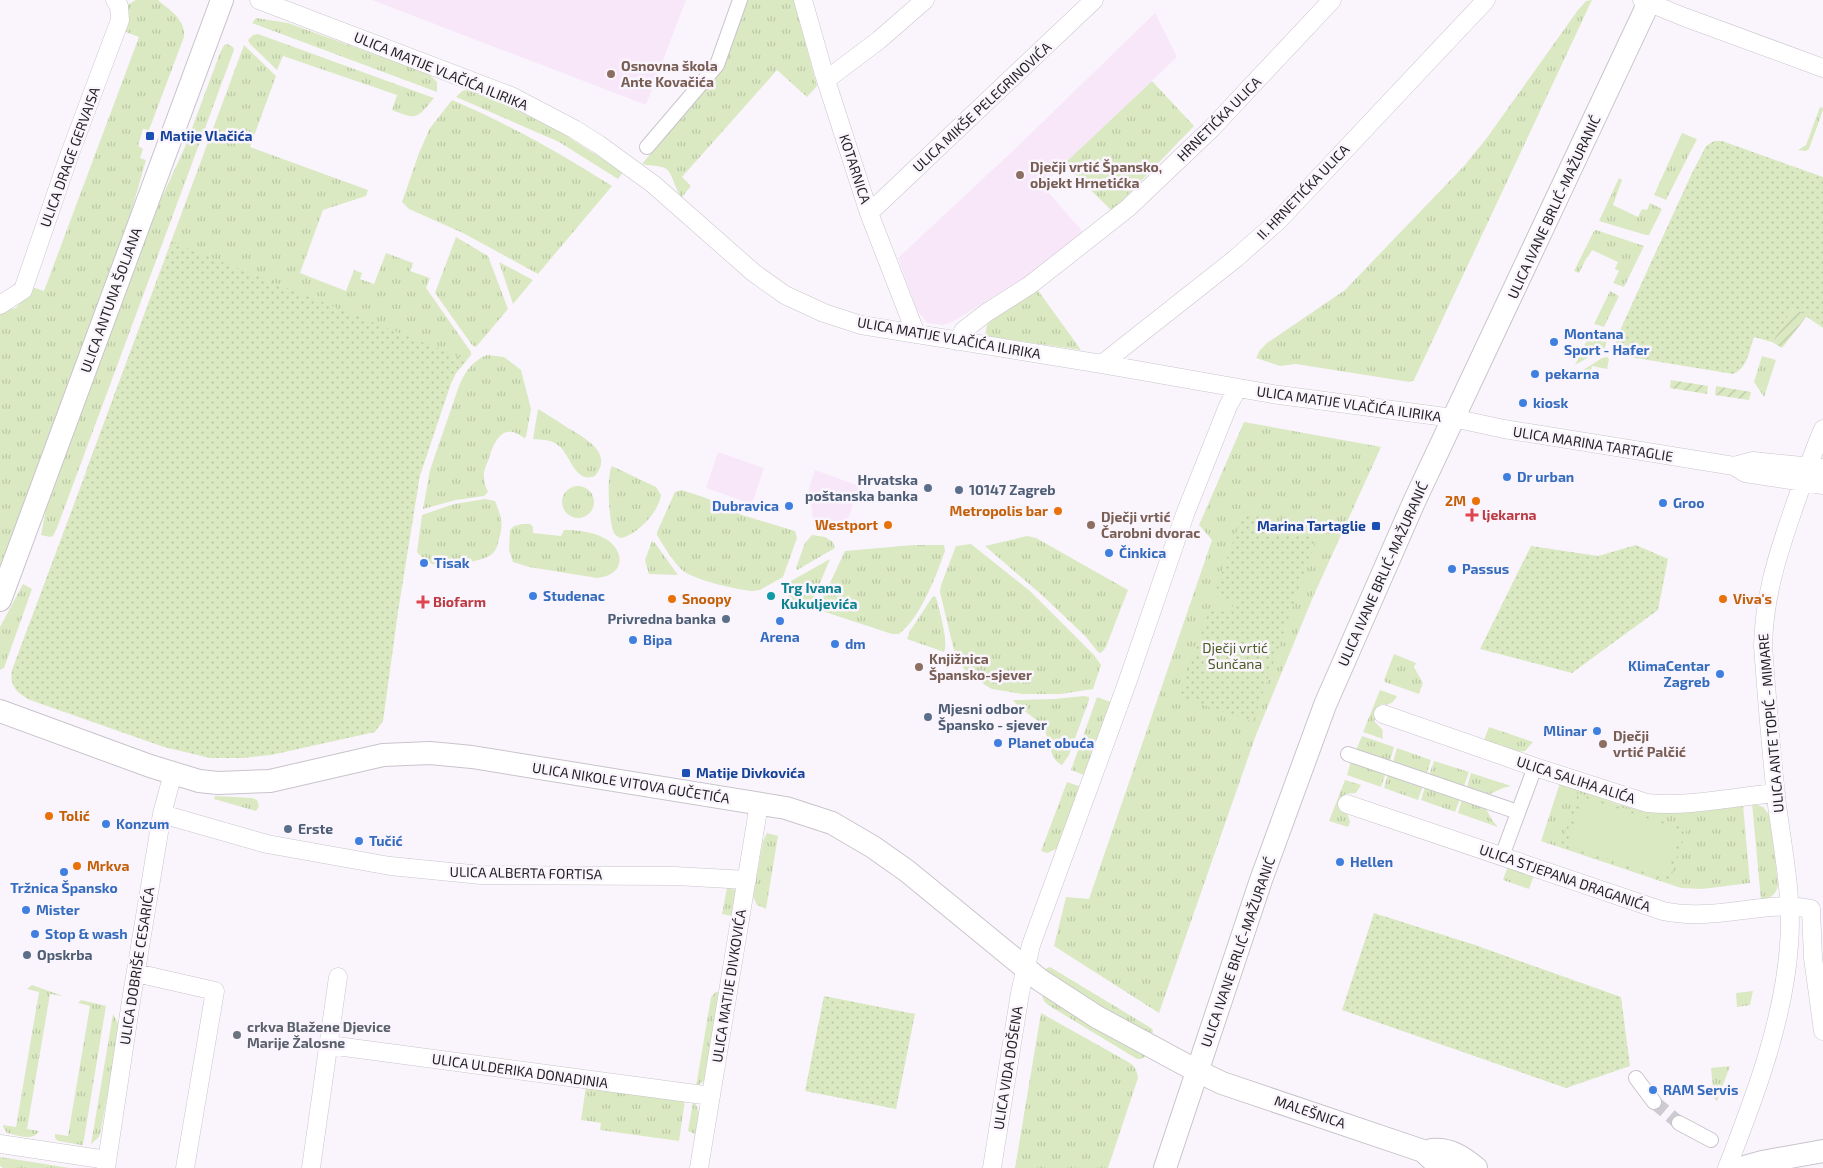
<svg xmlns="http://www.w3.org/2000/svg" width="1823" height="1168" viewBox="0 0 1823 1168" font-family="'Exo 2',sans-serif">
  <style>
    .education { fill: #f8e7f9 }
    .grass { fill: url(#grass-tufts) }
    .park { fill: url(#park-dots) }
    .garden { fill: url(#garden-furrows) }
    .pitch { fill: #dae9c2 }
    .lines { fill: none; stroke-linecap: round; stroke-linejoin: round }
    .pedestrian-tunnel { stroke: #cecad1; stroke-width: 14; stroke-dasharray: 14 7; stroke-linecap: butt }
    .pedestrian-casing { stroke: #c9c4cb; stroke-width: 16 }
    .minor-casing { stroke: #c9c4cb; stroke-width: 19 }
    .tertiary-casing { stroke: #c9c4cb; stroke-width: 24 }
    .pedestrian { stroke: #fff; stroke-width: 14 }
    .minor { stroke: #fff; stroke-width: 18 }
    .tertiary { stroke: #fff; stroke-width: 22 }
    .education-dot { fill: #8d6e63; stroke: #faf5fd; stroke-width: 2 }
    .transit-dot { fill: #1a4fb4; stroke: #faf5fd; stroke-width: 2 }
    .shop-dot { fill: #3f7fe0; stroke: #faf5fd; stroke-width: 2 }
    .service-dot { fill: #5c6f8a; stroke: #faf5fd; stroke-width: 2 }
    .food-dot { fill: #e8710a; stroke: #faf5fd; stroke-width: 2 }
    .health-dot { fill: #e0444e; stroke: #faf5fd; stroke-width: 2 }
    .culture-dot { fill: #0f9aa8; stroke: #faf5fd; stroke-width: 2 }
    .worship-dot { fill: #6b7280; stroke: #faf5fd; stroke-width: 2 }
    .labels { text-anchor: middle; stroke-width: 5; stroke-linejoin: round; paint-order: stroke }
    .education-label { font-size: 14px; font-weight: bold; fill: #785e54; stroke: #faf5fd; text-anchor: start }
    .street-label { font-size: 14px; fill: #201f21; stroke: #faf5fd }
    .transit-label { font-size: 14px; font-weight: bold; fill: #164399; stroke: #faf5fd; text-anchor: start }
    .shop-label { font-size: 14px; font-weight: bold; fill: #366cbe; stroke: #faf5fd; text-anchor: start }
    .service-label { font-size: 14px; font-weight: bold; fill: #4e5e75; stroke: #faf5fd; text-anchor: start }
    .food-label { font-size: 14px; font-weight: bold; fill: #c56008; stroke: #faf5fd; text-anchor: start }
    .health-label { font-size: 14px; font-weight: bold; fill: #be3a42; stroke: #faf5fd; text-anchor: start }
    .culture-label { font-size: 14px; font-weight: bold; fill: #0d838f; stroke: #faf5fd; text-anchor: start }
    .park-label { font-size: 14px; fill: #4a5d23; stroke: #faf5fd }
    .worship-label { font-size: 14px; font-weight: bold; fill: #5b616d; stroke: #faf5fd; text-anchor: start }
  </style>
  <defs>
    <pattern id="grass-tufts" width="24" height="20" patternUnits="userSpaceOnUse" patternTransform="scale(1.25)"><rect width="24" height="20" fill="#dae9c2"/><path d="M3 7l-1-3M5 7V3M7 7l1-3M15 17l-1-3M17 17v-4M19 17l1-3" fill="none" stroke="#bbc7a6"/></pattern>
    <pattern id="park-dots" width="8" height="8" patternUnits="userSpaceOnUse" patternTransform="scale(1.25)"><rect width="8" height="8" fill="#dae9c2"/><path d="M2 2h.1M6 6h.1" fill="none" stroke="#bbc7a6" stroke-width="1.8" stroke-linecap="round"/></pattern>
    <pattern id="garden-furrows" width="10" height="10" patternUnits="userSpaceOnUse" patternTransform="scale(1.25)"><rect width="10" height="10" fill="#dae9c2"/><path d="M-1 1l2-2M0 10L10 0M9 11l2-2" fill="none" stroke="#bbc7a6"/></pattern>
  </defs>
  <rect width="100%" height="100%" fill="#faf5fd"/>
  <path class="education" d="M372,0H686L646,105Z
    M1155,13L1177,57L1042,185L1085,234L1035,271L954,321L943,325L927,323L917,310L898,258L1018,146Z
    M718,452L764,468L752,504L706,488Z
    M815,470L859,486L844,531L813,520L809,488Z"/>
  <path class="grass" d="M136,0H158C169,10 186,19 184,37L149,130L143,129L138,146L143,149L140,158L146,160L131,213L0,568V312L16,308L32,287L44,291L139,37L126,32L128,23L127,5Z
    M746,0H794L817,86L807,97L777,70L682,177L691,186L682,197C673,189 674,170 662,167C655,165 648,166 642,164L713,79Z
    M1592,0L1414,380L1410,382L1296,364L1280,366L1256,358L1260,350L1267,343L1345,290L1464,166L1486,139L1578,10L1586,1Z
    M256,18L288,23L429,74L437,82V92L252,23Z
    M258,34L434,98C417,119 417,120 392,110L397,95L283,56L277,70L250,44L248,40L253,35Z
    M227,44L233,47L234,50L57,528L53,536L50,537L41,535L48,498L156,210L185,147L220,53L224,45Z
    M244,45L276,76L250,147L368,190L366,196L323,210L300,273L346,291L354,270L362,273L360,279L374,284L386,253L413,263L410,271L430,278L426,288L471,352V355L456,373L451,383L420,475L86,471Z
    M1152,81L1194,126L1112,211L1064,164Z
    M468,90L513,108L562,133L623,172L618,179L559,142L456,97L462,91Z
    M452,100C509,124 561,154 612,186L538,274L463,233L409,209L402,202L419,153L430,128Z
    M1820,107L1823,108V110L1809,149L1806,151L1798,150L1806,145Z
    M1682,133L1697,139L1666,200L1654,195Z
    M1619,178L1622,180L1613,205L1638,217L1642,209L1647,210L1650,203L1662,209L1649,235H1646L1599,221Z
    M1596,230L1644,246L1624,287L1613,283L1619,271L1615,269L1618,262L1592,250L1588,257H1587L1579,273L1574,271L1594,231Z
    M456,237L488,256L508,309L476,347L472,345L435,293Z
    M499,262L533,280L513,304Z
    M1037,289L1081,350L985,336L987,325L993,319Z
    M1610,291L1619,296L1604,327L1594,324Z
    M1591,332L1607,340L1605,348L1575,365Z
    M487,355L504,357L521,370L531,409L526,437L524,438C503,422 495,440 489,458C487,464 483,471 484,477C484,482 486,488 488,492L484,496L456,500L423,509L430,470L459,386C464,373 473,360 487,355Z
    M1762,356L1776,360L1764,397L1754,382Z
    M1607,357L1609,359L1607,369L1592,366L1590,374L1580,372L1602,358Z
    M538,409C548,415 558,421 568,428C585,438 614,453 595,476C575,484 571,456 559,446C551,439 542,440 533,439Z
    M1244,422L1381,447L1313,597L1256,735L1159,1013L1054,946L1066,897L1089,899L1212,540L1199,525Z
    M612,466L656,487L661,495C659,512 637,535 621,538C618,537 616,536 614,533C609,524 606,475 612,466Z
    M562 502a16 16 0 1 1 32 0a16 16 0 1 1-32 0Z
    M682,490L706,498L742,515L795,531L797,538L783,577L760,590L753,591C738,590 693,580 682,570C672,561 664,546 657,535V532L675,492Z
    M485,499L495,501C501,517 504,522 499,539C498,544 497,549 493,553C485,562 444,567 432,564C426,561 421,557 417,552L422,515L454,504Z
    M522,524H530L533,527V533L561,536L564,530C578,530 597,532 609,541C628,557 620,576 597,578L529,567L513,562L509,550L510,530L514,526Z
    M812,535L825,537L833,542L835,548L797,570L796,568L805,543Z
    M1027,536L1036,538L1128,590L1106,647L1101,653L1098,652L1085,636L1043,596L985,546Z
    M652,541L655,543L678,575L649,574L645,560Z
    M971,544L1030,591L1094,655L1101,665L1093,689L1061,694H1022L992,689L985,685L964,669L956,659L940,592L941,585L956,546Z
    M913,545H944L945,551C936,576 921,617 899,634H892L822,611L820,604L845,551Z
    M830,559L815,595L808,604H805L790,600L787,593L791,581Z
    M23,584L32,589L4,668L0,670V627Z
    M933,596L936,597C939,609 949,642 944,652L907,639L910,631Z
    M1394,654L1416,663L1414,667L1423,683L1419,694L1385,682L1384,680Z
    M1380,690L1397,696C1393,703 1389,706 1381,704L1374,721L1382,729L1383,739L1363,732Z
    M1084,696L1089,697V700L1069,755L1062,765C1051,761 1050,744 1046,734C1038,716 1024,714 1013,700L1054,699Z
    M1097,697L1111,702L1084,775L1071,770Z
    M1489,727L1533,742L1525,751L1517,752L1484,740Z
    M1362,736L1394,747L1390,761L1356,750Z
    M1397,748L1431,760L1427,773L1393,762Z
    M1351,761L1386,773L1381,787L1347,775Z
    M1434,761L1469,772L1464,786L1429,775Z
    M1471,773L1511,786L1503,788L1490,794L1467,787Z
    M1388,774L1423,786L1418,800L1384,788Z
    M1345,780L1361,785L1356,793L1345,794L1339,809L1348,815L1350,822L1348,827L1329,821Z
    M1067,782L1079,786L1061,844L1056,849L1047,853L1041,851Z
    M1560,783C1586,792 1625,809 1651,812C1681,815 1713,808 1743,805L1750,883L1702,889L1681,888L1541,841Z
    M1425,787L1460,799L1455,812L1421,800Z
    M215,796L252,798L257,800L259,806L256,811L214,799Z
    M1462,799L1485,807L1492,820L1498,827L1458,813Z
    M1752,803L1763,807L1771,817L1778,885C1776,895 1771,898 1761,900Z
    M767,833L778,836L766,909L757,905L753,897L763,841Z
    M1508,866L1534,875L1529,889L1503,880Z
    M727,888L736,890L732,916L722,914Z
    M1050,967L1151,1028L1153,1030L1152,1037L1057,980L1045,969Z
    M32,985L63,996L50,994L27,1129L39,1131C33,1142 17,1135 7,1133L3,1127V1125L16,1127L39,992L27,989Z
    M1753,991L1750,1005L1737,1007L1736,993Z
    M716,992H719L705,1077L704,1081L696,1087L711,997Z
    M1044,995L1146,1056L1141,1059H1137L1048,1005L1044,1001L1042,996Z
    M81,1000L106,1006L83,1145H81L58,1141L55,1138V1134L68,1136L90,1006L78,1003Z
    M1041,1013L1130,1063C1136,1067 1137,1072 1138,1078L1108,1168H1015Z
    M113,1014L118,1023V1036L101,1130L99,1137L91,1144Z
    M1730,1066L1717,1101L1714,1098L1711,1068Z
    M586,1086L685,1100L679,1141L600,1130L601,1123L581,1120Z
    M693,1102C703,1110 697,1123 695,1134L688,1131Z
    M0,1157L70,1168H3L0,1166Z"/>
  <path class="park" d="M1714,141H1722L1823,177V328L1794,308L1772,342L1754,337C1749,351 1748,368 1733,374L1624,356C1617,351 1616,347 1616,339L1691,175L1706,146Z
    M172,242L467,360L456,373L451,383L420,475L398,612L383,721L375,732L271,755L243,758H210L164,747L30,700C17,693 9,686 12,670Z
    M1244,511L1317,537L1253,722L1180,697L1210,607L1230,614L1234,602L1214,595Z
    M1636,545L1668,559L1658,610L1572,673L1480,649L1531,546L1598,556Z
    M1578,793L1687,829L1669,883L1560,847Z
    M1374,913L1475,945L1621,997L1630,1066L1566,1088L1342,1010Z
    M824,996L915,1014L896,1109L805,1091Z"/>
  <path class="garden" d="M1794,308L1807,316L1782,348L1772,342Z
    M1671,380L1708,386L1707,394L1670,388Z
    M1716,386L1751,392L1749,400L1715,395Z"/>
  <path class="pitch" d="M1583,797L1682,830L1665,878L1567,845Z"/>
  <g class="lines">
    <path class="pedestrian-tunnel" d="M1654,1102L1679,1123"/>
    <g class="pedestrian-casing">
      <path id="pedestrian" d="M647,147L717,65L740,0
        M1348,754L1518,812
        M1502,856L1535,767
        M1636,1078L1654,1102
        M1679,1123L1711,1140"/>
    </g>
    <g class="minor-casing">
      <path id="minor" d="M259,0L511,96L574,129L598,144L653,184L754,273L785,295L824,313L861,325L1102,364L1272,394L1453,418L1504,429L1734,466L1745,473L1823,485
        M803,0L824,74L869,213L916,334
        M1642,0L1684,17L1823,68
        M826,80L879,40L925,0
        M869,213L1094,0
        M0,305L23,290L69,156L120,20L119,6L115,0
        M957,341L964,330L986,313L1030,285L1128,208L1211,129L1332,0
        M1102,364L1235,259L1278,221L1486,0
        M1734,466L1753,461L1823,468
        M1383,714L1535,767L1647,803C1690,807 1733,797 1776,793
        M1347,804L1663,911C1705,920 1746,907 1788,906C1795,906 1803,908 1811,909L1813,958L1823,1031
        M162,814L267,844L390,866L481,875L675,876L747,880
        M136,973L215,991L185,1168
        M329,1045L711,1096
        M0,1144L107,1160
        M106,1168L131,1001L162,814L173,773
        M311,1168L338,977
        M699,1168L759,804
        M992,1168L1020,993L1031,945L1127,683L1185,514L1228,406L1238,388
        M1727,1168C1754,1099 1784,1020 1789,945C1793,899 1783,851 1777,805C1771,753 1767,699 1763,646C1764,599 1776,560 1791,516C1801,487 1811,457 1823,429"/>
    </g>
    <g class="tertiary-casing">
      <path id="tertiary" d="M0,600L222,0
        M0,711L150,766L199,781L218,783L270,781L383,755L430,753L472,757L786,808L832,823L873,847L907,871L1040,980L1097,1017L1197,1071L1222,1083L1423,1151L1437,1164L1451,1168
        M1432,1150C1449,1148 1463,1157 1476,1168
        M1165,1168L1261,880L1325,705L1414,502L1650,0
        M1741,1168L1762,1162L1823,1151"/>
    </g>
    <use href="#pedestrian" class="pedestrian"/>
    <use href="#minor" class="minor"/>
    <use href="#tertiary" class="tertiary"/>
  </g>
  <g class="education-dot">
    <circle cx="611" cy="74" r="5"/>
    <circle cx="1020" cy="175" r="5"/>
    <circle cx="1091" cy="525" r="5"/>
    <circle cx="919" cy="667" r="5"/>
    <circle cx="1603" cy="744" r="5"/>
  </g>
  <g class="transit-dot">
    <rect x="145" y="131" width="10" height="10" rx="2.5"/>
    <rect x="1371" y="521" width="10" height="10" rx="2.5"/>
    <rect x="681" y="768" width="10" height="10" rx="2.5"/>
  </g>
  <g class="shop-dot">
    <circle cx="1554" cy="342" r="5"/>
    <circle cx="1535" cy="374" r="5"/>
    <circle cx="1523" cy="403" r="5"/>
    <circle cx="1507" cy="477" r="5"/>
    <circle cx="1663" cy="503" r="5"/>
    <circle cx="789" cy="506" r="5"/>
    <circle cx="1109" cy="553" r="5"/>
    <circle cx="424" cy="563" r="5"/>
    <circle cx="1452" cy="569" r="5"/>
    <circle cx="533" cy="596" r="5"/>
    <circle cx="780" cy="621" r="5"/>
    <circle cx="633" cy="640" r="5"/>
    <circle cx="835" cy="644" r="5"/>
    <circle cx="1720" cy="674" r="5"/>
    <circle cx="1597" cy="731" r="5"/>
    <circle cx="998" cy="743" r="5"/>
    <circle cx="106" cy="824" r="5"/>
    <circle cx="359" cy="841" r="5"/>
    <circle cx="1340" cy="862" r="5"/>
    <circle cx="64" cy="872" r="5"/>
    <circle cx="26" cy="910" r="5"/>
    <circle cx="35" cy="934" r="5"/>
    <circle cx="1653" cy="1090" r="5"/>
  </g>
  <g class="service-dot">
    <circle cx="928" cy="488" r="5"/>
    <circle cx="959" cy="490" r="5"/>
    <circle cx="726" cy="619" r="5"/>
    <circle cx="928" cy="717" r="5"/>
    <circle cx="288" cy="829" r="5"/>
    <circle cx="27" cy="955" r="5"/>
  </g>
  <g class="food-dot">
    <circle cx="1476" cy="501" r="5"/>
    <circle cx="1058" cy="511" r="5"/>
    <circle cx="888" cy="525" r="5"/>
    <circle cx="672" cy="599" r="5"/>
    <circle cx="1723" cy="599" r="5"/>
    <circle cx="49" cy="816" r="5"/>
    <circle cx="77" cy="866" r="5"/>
  </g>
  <g class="health-dot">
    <path d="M1469.5 507.5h5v5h5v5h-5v5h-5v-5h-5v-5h5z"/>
    <path d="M420.5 594.5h5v5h5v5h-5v5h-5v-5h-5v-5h5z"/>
  </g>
  <circle class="culture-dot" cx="771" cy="596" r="5"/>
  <circle class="worship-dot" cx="237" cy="1035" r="5"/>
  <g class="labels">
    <g class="education-label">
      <text x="621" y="71">Osnovna škola<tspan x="621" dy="16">Ante Kovačića</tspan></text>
      <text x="1030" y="172">Dječji vrtić Špansko,<tspan x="1030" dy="16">objekt Hrnetićka</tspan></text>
      <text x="1101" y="522">Dječji vrtić<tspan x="1101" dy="16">Čarobni dvorac</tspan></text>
      <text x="929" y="664">Knjižnica<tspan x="929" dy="16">Špansko-sjever</tspan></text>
      <text x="1613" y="741">Dječji<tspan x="1613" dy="16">vrtić Palčić</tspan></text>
    </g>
    <g class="street-label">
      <text transform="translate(441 71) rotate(22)" y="5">ULICA MATIJE VLAČIĆA ILIRIKA</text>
      <text transform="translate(982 107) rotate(-43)" y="5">ULICA MIKŠE PELEGRINOVIĆA</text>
      <text transform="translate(1219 119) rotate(-45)" y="5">HRNETIĆKA ULICA</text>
      <text transform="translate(70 157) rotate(-70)" y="5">ULICA DRAGE GERVAISA</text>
      <text transform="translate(855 169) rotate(72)" y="5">KOTARNICA</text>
      <text transform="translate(1303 192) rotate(-46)" y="5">II. HRNETIĆKA ULICA</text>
      <text transform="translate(1554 207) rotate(-65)" y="5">ULICA IVANE BRLIĆ-MAŽURANIĆ</text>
      <text transform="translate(111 300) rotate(-70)" y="5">ULICA ANTUNA ŠOLJANA</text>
      <text transform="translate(949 338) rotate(10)" y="5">ULICA MATIJE VLAČIĆA ILIRIKA</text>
      <text transform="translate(1349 404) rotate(8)" y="5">ULICA MATIJE VLAČIĆA ILIRIKA</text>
      <text transform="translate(1593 444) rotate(9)" y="5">ULICA MARINA TARTAGLIE</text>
      <text transform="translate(1383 574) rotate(-66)" y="5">ULICA IVANE BRLIĆ-MAŽURANIĆ</text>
      <text transform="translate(1771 723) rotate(-95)" y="5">ULICA ANTE TOPIĆ - MIMARE</text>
      <text transform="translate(1576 780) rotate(18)" y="5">ULICA SALIHA ALIĆA</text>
      <text transform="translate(631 783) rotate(9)" y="5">ULICA NIKOLE VITOVA GUČETIĆA</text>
      <text transform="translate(526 873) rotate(1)" y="5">ULICA ALBERTA FORTISA</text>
      <text transform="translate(1565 878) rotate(19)" y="5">ULICA STJEPANA DRAGANIĆA</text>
      <text transform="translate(1238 952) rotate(-71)" y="5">ULICA IVANE BRLIĆ-MAŽURANIĆ</text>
      <text transform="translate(137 966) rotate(-81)" y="5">ULICA DOBRIŠE CESARIĆA</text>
      <text transform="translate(729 986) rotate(-81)" y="5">ULICA MATIJE DIVKOVIĆA</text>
      <text transform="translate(1008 1068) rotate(-81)" y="5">ULICA VIDA DOŠENA</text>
      <text transform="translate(520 1071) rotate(8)" y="5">ULICA ULDERIKA DONADINIA</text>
      <text transform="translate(1310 1112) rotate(19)" y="5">MALEŠNICA</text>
    </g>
    <g class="transit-label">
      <text x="160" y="141">Matije Vlačića</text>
      <text x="1366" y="531" text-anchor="end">Marina Tartaglie</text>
      <text x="696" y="778">Matije Divkovića</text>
    </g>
    <g class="shop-label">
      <text x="1564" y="339">Montana<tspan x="1564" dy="16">Sport - Hafer</tspan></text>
      <text x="1545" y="379">pekarna</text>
      <text x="1533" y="408">kiosk</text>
      <text x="1517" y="482">Dr urban</text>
      <text x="1673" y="508">Groo</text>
      <text x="779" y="511" text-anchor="end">Dubravica</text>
      <text x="1119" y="558">Činkica</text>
      <text x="434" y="568">Tisak</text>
      <text x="1462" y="574">Passus</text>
      <text x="543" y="601">Studenac</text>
      <text x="780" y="642" text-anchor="middle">Arena</text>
      <text x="643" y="645">Bipa</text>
      <text x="845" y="649">dm</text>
      <text x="1710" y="671" text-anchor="end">KlimaCentar<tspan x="1710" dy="16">Zagreb</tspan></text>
      <text x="1587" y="736" text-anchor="end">Mlinar</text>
      <text x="1008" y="748">Planet obuća</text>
      <text x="116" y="829">Konzum</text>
      <text x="369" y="846">Tučić</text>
      <text x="1350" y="867">Hellen</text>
      <text x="64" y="893" text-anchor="middle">Tržnica Špansko</text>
      <text x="36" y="915">Mister</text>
      <text x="45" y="939">Stop &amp; wash</text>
      <text x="1663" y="1095">RAM Servis</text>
    </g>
    <g class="service-label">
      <text x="918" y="485" text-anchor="end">Hrvatska<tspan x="918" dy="16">poštanska banka</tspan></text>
      <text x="969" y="495">10147 Zagreb</text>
      <text x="716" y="624" text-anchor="end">Privredna banka</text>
      <text x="938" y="714">Mjesni odbor<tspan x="938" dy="16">Špansko - sjever</tspan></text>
      <text x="298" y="834">Erste</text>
      <text x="37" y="960">Opskrba</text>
    </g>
    <g class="food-label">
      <text x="1466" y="506" text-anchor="end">2M</text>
      <text x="1048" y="516" text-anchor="end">Metropolis bar</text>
      <text x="878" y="530" text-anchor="end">Westport</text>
      <text x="682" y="604">Snoopy</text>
      <text x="1733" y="604">Viva's</text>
      <text x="59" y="821">Tolić</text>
      <text x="87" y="871">Mrkva</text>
    </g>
    <g class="health-label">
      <text x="1482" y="520">ljekarna</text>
      <text x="433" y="607">Biofarm</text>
    </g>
    <g class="culture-label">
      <text x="781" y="593">Trg Ivana<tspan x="781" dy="16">Kukuljevića</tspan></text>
    </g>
    <g class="park-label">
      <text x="1235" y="653">Dječji vrtić<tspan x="1235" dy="16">Sunčana</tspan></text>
    </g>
    <g class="worship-label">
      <text x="247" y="1032">crkva Blažene Djevice<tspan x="247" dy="16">Marije Žalosne</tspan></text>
    </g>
  </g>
</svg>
